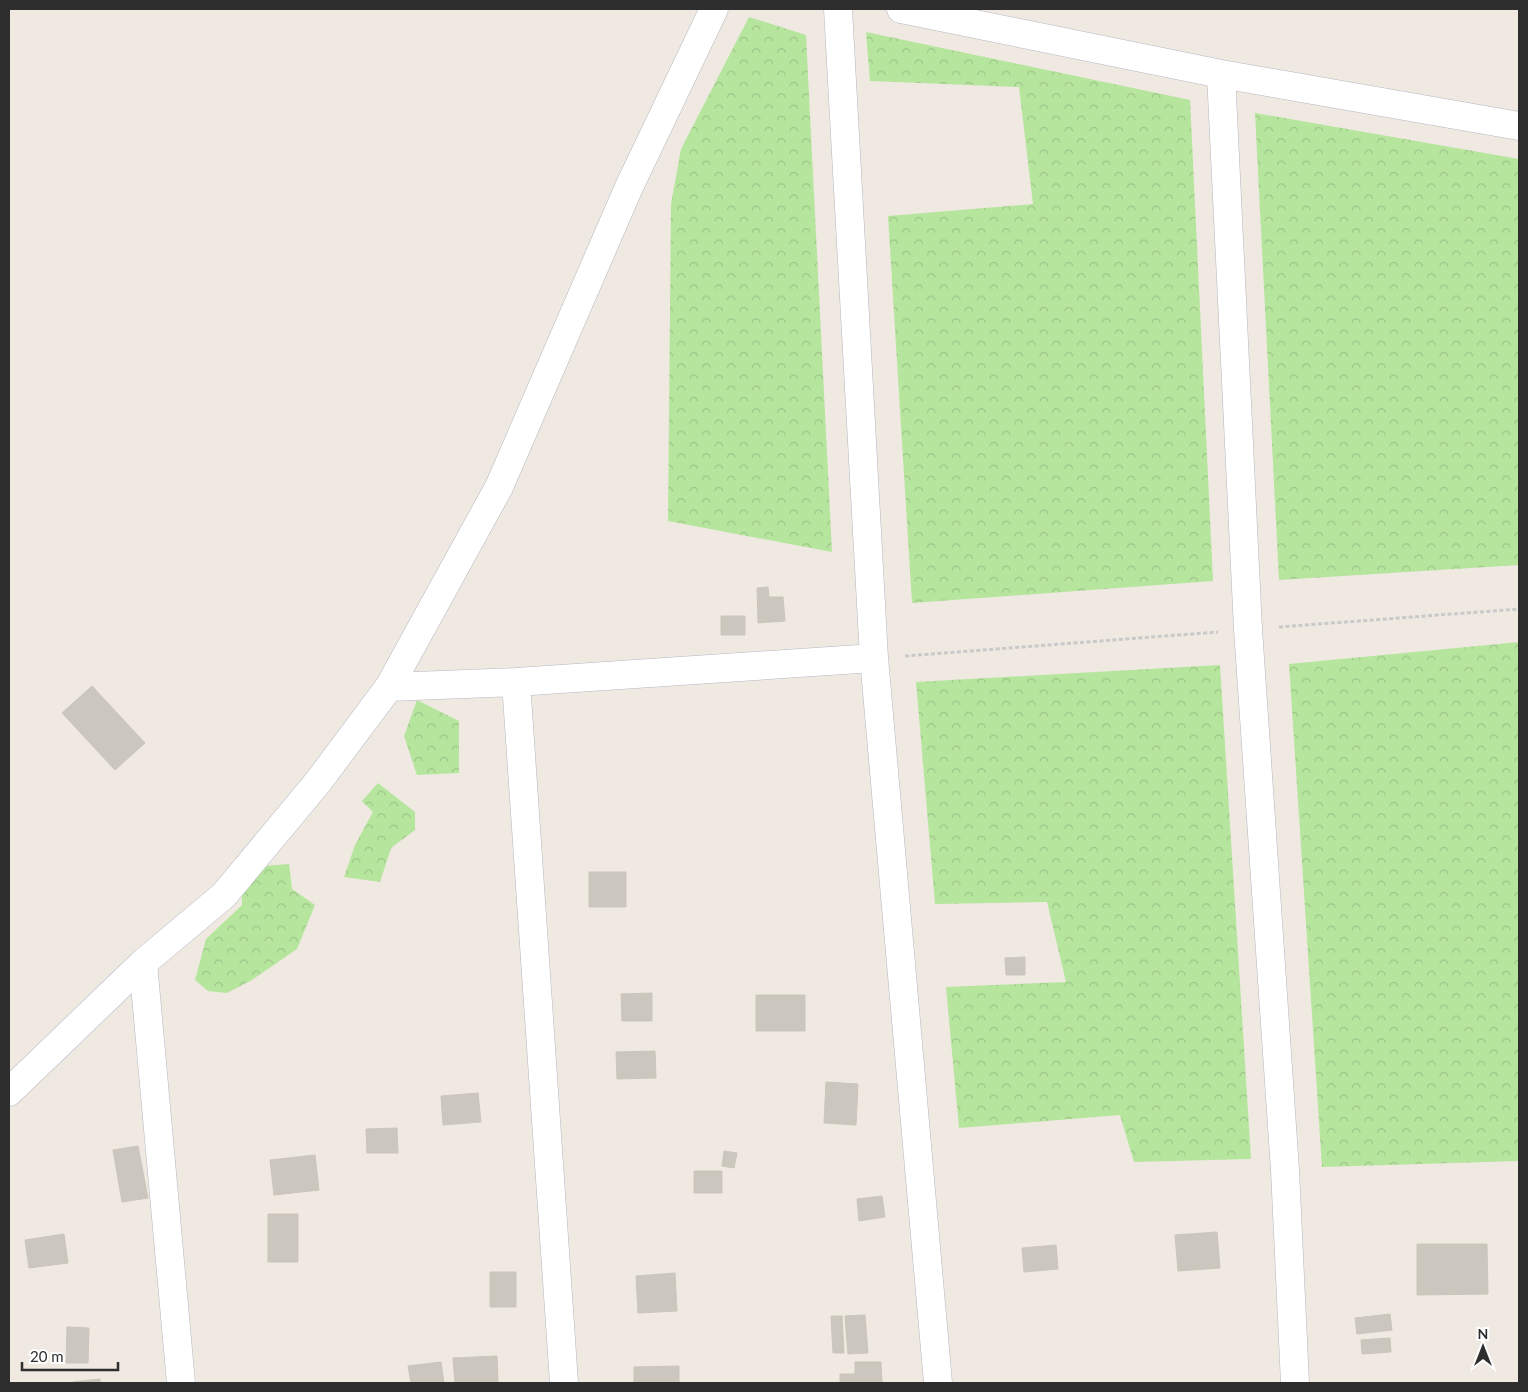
<svg xmlns="http://www.w3.org/2000/svg" width="1528" height="1392" viewBox="0 0 1528 1392" font-family="Lato,sans-serif">
  <style>
    .forest { fill: url(#forest-crowns) }
    .building { fill: #cbc7bf; stroke: #cbc5ba }
    .lines { fill: none; stroke-linecap: round; stroke-linejoin: round }
    .minor-casing { stroke: #b4b7c1; stroke-width: 29 }
    .tertiary-casing { stroke: #b4b7c1; stroke-width: 29 }
    .path { stroke: #c9c9c9; stroke-width: 3; stroke-dasharray: 4 2.5; stroke-linecap: butt }
    .minor { stroke: #fff; stroke-width: 28 }
    .tertiary { stroke: #fff; stroke-width: 28 }
  </style>
  <defs>
    <pattern id="forest-crowns" width="20" height="18" patternUnits="userSpaceOnUse" patternTransform="scale(1.25)"><rect width="20" height="18" fill="#b6e59e"/><path d="M2 6a3 3 0 1 1 6 0M12 15a3 3 0 1 1 6 0" fill="none" stroke="#9dc588"/></pattern>
  </defs>
  <rect width="100%" height="100%" fill="#efe9e1"/>
  <path class="forest" d="M749,17L806,35L832,552L668,521L671,204L681,149Z
    M866,32L1190,100L1213,581L912,603L888,216L1033,204L1019,87L870,81Z
    M1255,113L1519,159V565L1279,580Z
    M1519,642V1161L1322,1167L1289,664Z
    M1220,665L1251,1159L1134,1162L1120,1115L959,1128L946,987L1066,982L1047,902L935,904L916,682Z
    M417,700L459,721V773L417,775L404,736Z
    M378,783L415,812V830L391,848L380,882L344,877L355,845L373,812L362,801Z
    M289,864L292,889L315,905L297,949L252,980L227,993L208,991L195,980L206,939L242,905V882L263,866Z"/>
  <path class="building" d="M768,587L769,597H783L785,621L758,623L757,588Z
    M721,616H745V635H721Z
    M92,686L145,743L115,770L62,713Z
    M589,872H626V907H589Z
    M1025,957V975H1006L1005,958Z
    M652,993V1021H622L621,994Z
    M756,995H805V1031H756Z
    M655,1051L656,1078L617,1079L616,1052Z
    M826,1082L858,1084L856,1125L824,1123Z
    M478,1093L481,1122L443,1125L441,1096Z
    M397,1128L398,1153H367L366,1129Z
    M138,1146L148,1198L122,1202L113,1150Z
    M724,1151L737,1153L734,1168L722,1166Z
    M315,1155L319,1190L274,1195L270,1160Z
    M694,1171H722V1193H694Z
    M882,1196L885,1217L859,1221L857,1199Z
    M268,1214H298V1262H268Z
    M1217,1232L1220,1268L1178,1271L1175,1235Z
    M64,1234L68,1263L29,1268L25,1240Z
    M1417,1244H1487L1488,1294L1417,1295Z
    M1056,1245L1058,1269L1024,1272L1022,1248Z
    M490,1272H516V1307H490Z
    M675,1273L677,1311L638,1313L636,1276Z
    M1390,1314L1392,1330L1357,1334L1355,1318Z
    M865,1315L868,1353L848,1354L845,1316Z
    M831,1316H842L844,1353H833Z
    M67,1327L89,1328L88,1363H66Z
    M1390,1338L1391,1352L1362,1354L1361,1340Z
    M497,1356L498,1383H455L453,1358Z
    M441,1362L444,1383H411L408,1366Z
    M855,1362H881L882,1383H840V1374H855Z
    M679,1366V1383H634V1367Z
    M100,1379V1383H73V1382Z"/>
  <g class="lines">
    <g class="minor-casing">
      <path id="minor" d="M838,9L874,658L938,1383
        M901,9L1221,74L1519,126
        M1221,74L1248,629L1285,1170L1295,1383
        M516,682L564,1383
        M389,687L516,682L874,658
        M143,963L181,1383"/>
    </g>
    <g class="tertiary-casing">
      <path id="tertiary" d="M9,1092L143,963L224,895L318,782L389,687L499,487L629,187L714,9"/>
    </g>
    <path class="path" d="M1279,627L1519,609
      M905,656L1218,632"/>
    <use href="#minor" class="minor"/>
    <use href="#tertiary" class="tertiary"/>
  </g>
  <rect width="1528" height="1392" fill="none" stroke="#2e2e2e" stroke-width="20"/>
  <g transform="translate(1483 1347)" stroke="#ffffff" stroke-width="4" paint-order="stroke">
  <path d="M0-4L9 19L0 12L-9 19Z" fill="#2e2e2e"/>
  <text y="-8" font-size="14" font-weight="bold" text-anchor="middle" fill="#2e2e2e">N</text>
  </g>
  <path d="M22 1362v8h96v-8" fill="none" stroke="#2e2e2e" stroke-width="2.5"/>
  <text x="30" y="1362" font-size="15" fill="#2e2e2e" stroke="#ffffff" stroke-width="4" paint-order="stroke">20 m</text>
</svg>
